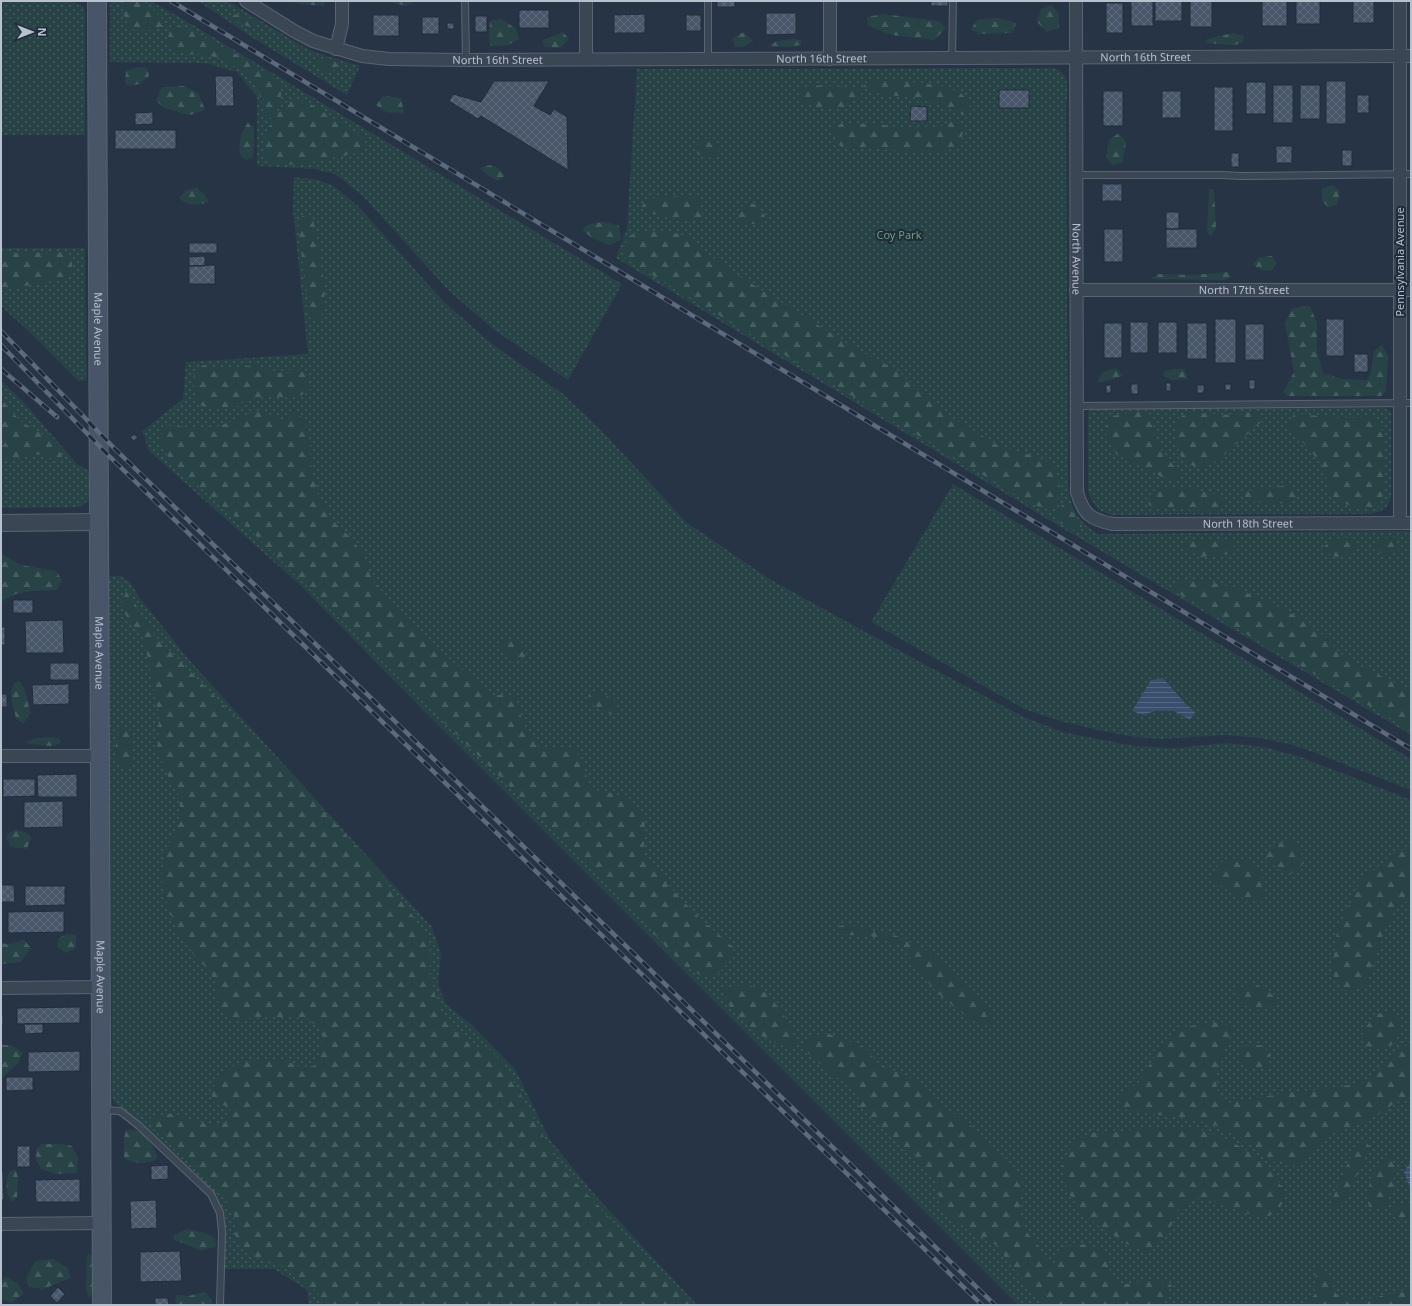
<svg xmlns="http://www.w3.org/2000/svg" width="1412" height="1306" viewBox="0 0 1412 1306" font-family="'Noto Sans',sans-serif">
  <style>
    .grass { fill: url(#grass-dots) }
    .forest { fill: url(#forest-firs) }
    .water { fill: url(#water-rules) }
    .building { fill: url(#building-cross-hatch); stroke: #212d3c }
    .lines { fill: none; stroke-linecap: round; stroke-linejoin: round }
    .service-casing { stroke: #596472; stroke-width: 8 }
    .minor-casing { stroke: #596472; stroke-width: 14 }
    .tertiary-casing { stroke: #596472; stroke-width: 18 }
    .secondary-casing { stroke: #596472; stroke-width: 20 }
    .service { stroke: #3b4655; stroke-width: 6 }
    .minor { stroke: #3b4655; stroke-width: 12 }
    .tertiary { stroke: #3b4655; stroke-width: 16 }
    .secondary { stroke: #485568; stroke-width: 18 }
    .rail-casing { stroke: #5c6a7c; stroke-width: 4.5 }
    .rail { stroke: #1f2b3a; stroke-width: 3; stroke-dasharray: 9; stroke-linecap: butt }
    .labels { text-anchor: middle; stroke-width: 4; stroke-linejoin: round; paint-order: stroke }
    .street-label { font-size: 11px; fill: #b8c1ce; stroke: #1f2b3a }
    .park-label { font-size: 11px; fill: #6ea079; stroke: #1f2b3a }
  </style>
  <defs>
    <pattern id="grass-dots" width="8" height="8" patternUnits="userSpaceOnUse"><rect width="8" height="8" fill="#284346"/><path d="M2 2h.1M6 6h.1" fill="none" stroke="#455c60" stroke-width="1.8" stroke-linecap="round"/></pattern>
    <pattern id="forest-firs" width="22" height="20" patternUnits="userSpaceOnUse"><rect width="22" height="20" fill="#284346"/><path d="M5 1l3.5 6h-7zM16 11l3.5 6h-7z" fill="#455c60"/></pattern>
    <pattern id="water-rules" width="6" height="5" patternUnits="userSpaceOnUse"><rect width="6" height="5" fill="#394f6d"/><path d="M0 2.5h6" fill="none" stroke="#546781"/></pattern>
    <pattern id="building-cross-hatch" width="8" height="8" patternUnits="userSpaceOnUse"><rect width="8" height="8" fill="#48566a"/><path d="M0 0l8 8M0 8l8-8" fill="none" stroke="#606c7e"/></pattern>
  </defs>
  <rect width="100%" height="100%" fill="#263445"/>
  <path class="grass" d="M1,1H70L81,5L85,9V135H1Z
    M110,1H150L183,19L622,284L568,380L493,329L449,291L363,196L335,174L315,169L257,166V97L237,72L205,63L110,62Z
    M198,1H228L302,46L317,53L360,66L347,95L258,41Z
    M1051,68C1072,70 1067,91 1066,107L1068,485C1070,508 1078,522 1098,534L1411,531V735L1049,520L616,258L627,228L637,69Z
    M294,177L319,180L335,187L357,205L444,302L492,344L563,394L601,430L686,522L771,580L922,663L1024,717L1062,732L1134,746L1174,748L1227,743L1263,747L1298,756L1411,800V1305H1018L419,706L301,586L149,451L142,431L183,399L186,362L308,354L293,210Z
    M1,248H85L86,381H78L38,340L1,306Z
    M1,380L26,405L77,464L88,470C90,484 95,501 79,507L1,508Z
    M1255,407L1385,408L1391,412V498C1387,511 1378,513 1366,514L1111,515L1101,511L1095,505L1091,499L1088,491V412L1091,409Z
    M953,484L1411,759V790L1297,746L1261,738L1225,735L1162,739L1135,737L1103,731L1064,722L1024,709L871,622Z
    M109,576H120L129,581L140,598L189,660L432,927L441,953L438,984L446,1004L473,1026L515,1069L550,1140L596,1196L697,1305H309L307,1290L274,1269H224L217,1201L141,1125L115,1103L112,1097Z"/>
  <path class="forest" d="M132,1C145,1 154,8 162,18V28L145,31L130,29L124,15L125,5Z
    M290,1H325L324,6L300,4Z
    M393,1H417L406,6L394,3Z
    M1051,5L1059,13V28L1047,32L1037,22L1041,9Z
    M232,14L248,17L257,23L249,27L229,18Z
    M883,14L939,21L946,28L934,40L892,35L868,26L867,17Z
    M999,18L1016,23L1013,33L979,34L971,29L978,19Z
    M502,19L516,29L519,39L506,46H491L489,40L490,21Z
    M179,26L188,28L236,54L280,82C283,97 280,105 273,118H265C263,110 262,101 259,93C253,77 228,59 211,56C197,54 184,55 171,50L167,41L170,30Z
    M563,32L569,39L560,48L544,47L543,40Z
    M744,32L753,41L744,47H735L732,38Z
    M1233,33L1244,36L1243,42L1235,45L1205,43L1207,39Z
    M793,39L801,40V45L788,47L768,46L777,41Z
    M318,58L334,60L340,68L327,72L316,67Z
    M139,67L147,68L149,76L140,84L128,86L125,82L126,71Z
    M875,80C895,81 958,81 968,101C970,103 970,107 971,110L963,115C950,109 937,103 923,99C902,94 881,99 863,86Z
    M810,85L846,87L859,89L862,96L844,107L818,108L803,102L798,91Z
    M185,86L199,94L205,110L190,115L164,108L156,100L162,87Z
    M383,96L401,98L404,113L385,112L376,105Z
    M294,99L310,104L362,136L367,147L353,154L302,164L281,165L273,163L267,158L262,148C268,133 276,103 294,99Z
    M954,121L964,126L960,147L933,153L840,146L830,130L842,123L878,124L910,129H935Z
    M248,122L254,127V145L253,158L246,160L241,157C237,143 241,134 248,122Z
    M1119,133L1126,142L1122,163L1112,165L1106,157L1109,140Z
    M713,138L719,149L713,158L701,156L695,150L701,139Z
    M490,165L498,168L505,176L499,181L488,176L480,168Z
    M1332,185L1340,191L1337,205L1328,207L1322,201V189Z
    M197,188L204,194L209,202C197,205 189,207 179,198L186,190Z
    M1209,189H1214L1216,228L1211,236L1207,233Z
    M664,196L699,198L703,219L686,220L658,216L642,207L645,200Z
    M744,204H757L765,216L759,224H742L736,214Z
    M302,216L313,219L318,242L324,284L325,308L318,322L310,318L298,227Z
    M603,222L619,225L621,240L609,245L592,238L582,230L589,224Z
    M660,230L685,235L708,254L739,276L855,348L897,370L942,412L1001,447L1025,453L1052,464L1057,474L1060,488L1058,502L1051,508L1036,506L1016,495L626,259C622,250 625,243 630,235Z
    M68,252L73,260L71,273L61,280L1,290V253Z
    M1272,256L1277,263L1271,271L1260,270L1253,264L1260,257Z
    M1228,272L1231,277L1225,280L1150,279L1159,274L1193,275Z
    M1310,306L1317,323V351L1323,373L1342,379L1367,380L1371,372L1374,351L1382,345L1388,356L1386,391L1381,396H1287L1283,392L1294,372L1285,323L1292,308Z
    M256,364L267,370L272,375L296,368L307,374L310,392L292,398L266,397L244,399L239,406L213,410L199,405L194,389V371L204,365L220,369L239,368Z
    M1116,368L1123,376L1099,383L1098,379L1103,372Z
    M1172,369H1184L1188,379L1172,380L1163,376L1164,372Z
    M1,398L19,420L46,437L58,448L63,458L55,460L39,454L1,462V447L6,442L1,440Z
    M263,411L279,419L288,421L293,413L305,419L310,442L311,467L318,494L334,522L350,537L363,554L370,575L384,598L406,616L419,633L492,695H515C520,715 524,730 538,746L555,748L575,747L583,764L590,790L604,791L629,798L645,816L644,855L680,898L702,920L733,947L734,957L717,975L703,977L683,965L610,886L246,526L177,468L163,450L159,437L168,426L191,427L210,430L245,415Z
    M1138,411L1153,415L1155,440L1168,460L1181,472L1172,482L1116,454L1107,439L1105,428L1113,416Z
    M1260,411L1261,422L1216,462L1199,468L1182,461L1177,440L1175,420L1188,413H1201L1223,415Z
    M1294,414C1312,414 1330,419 1348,418C1361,418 1365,414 1378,419L1383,434V487L1382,501L1377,509H1362L1332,500L1323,465L1288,426Z
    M1288,485L1301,493L1291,504L1254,502L1243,498L1247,491Z
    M1159,489H1192L1215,494L1229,502L1215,511L1158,508L1149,505L1147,497Z
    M1064,503C1072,508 1076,518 1082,526L1080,533L1058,522L1056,514Z
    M1344,537L1358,543L1353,553L1336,557L1323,550L1328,541Z
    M1379,538H1395L1399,552L1385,555L1374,550Z
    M1189,539L1215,541L1233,540L1235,553L1201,557L1183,547Z
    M1,554L21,565L56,571L62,580L57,590L33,591L16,594L1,602Z
    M1202,580L1238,589L1275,605L1307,622L1328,639L1340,653L1360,666L1411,690V730L1191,602L1173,590L1175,581Z
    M127,590L133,599L141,615L157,638L248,730L360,850L406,906L427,937L431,956L429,972L435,995L444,1018L456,1032L474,1047L488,1048L503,1062L559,1165L693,1305H320V1296L295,1273L282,1266L269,1263L246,1253L236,1243L234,1213L227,1203L199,1167L155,1131L148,1120L155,1115L170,1114L213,1125L229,1122L230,1107L213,1102L211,1091L222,1074L236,1065L254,1059L282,1060L302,1067L315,1066L321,1049L323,1029L304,1018L268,1017L232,1020L219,1010L217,987L209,970L197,959L179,934L167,905L161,877L165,852L177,828L181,814L178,793L168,776L157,750L159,728L158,711L144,640L130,623L121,604Z
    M499,639L516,640L528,648L524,658L514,660L506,657L501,649Z
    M19,681C28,690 26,701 31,713L23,724L16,718L12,703L11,692L14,683Z
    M589,692C605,692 611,696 620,709L614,715L600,709L588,702Z
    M121,725L133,732L132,761L125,768L116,763V738Z
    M52,737L60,739L61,743L51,746L30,744L27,742L36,738Z
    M15,830L25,832L31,837L27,849L11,847L6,838L9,833Z
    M1290,841L1300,851L1304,863L1293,873L1281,870L1269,862L1265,852L1273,844Z
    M1411,844V898L1395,910L1383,935L1366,985L1344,993L1332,973L1337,931L1361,880L1391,857Z
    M1237,858L1253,864L1266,884L1264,902L1238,897L1220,885L1212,877L1218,863Z
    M848,925L897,936L926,950L975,992L990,1010L991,1027L968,1018L935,991L901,946L871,936L849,935L836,932V926Z
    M67,934L76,935V948L66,953L57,947L59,938Z
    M24,940L31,948L21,962L1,964V943L8,944Z
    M745,984L766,992L783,1013L797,1042L788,1048L759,1035L734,1012L726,1002L725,989Z
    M1252,984L1266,989L1279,1002L1261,1011L1244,1005L1236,995L1237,989Z
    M1392,1010L1401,1023C1400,1028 1399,1035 1397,1039C1390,1050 1376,1048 1367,1046L1361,1036L1374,1015Z
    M1222,1022L1233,1031C1226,1045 1210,1078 1219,1093C1221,1097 1225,1100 1227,1103L1285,1093L1340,1087L1364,1081L1383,1067L1405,1046L1411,1045V1095L1395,1103L1370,1119L1347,1129L1332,1133L1296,1166L1276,1163L1251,1145L1215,1125L1191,1119L1136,1112L1121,1108L1119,1098L1139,1082L1158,1051L1183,1027Z
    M829,1034L864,1047L879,1064L909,1077L951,1112L968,1122L980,1136L1007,1160L1021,1176L1023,1187L1020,1201L1021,1216L1026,1231L1053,1266L1060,1247L1088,1244L1104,1252L1109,1261L1110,1276L1120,1285L1155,1279L1172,1285L1168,1293L1159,1305H1044L1013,1268L996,1245L958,1223L941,1209L936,1177L911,1152L887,1133L859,1106L858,1091L839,1079L817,1061L808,1053L804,1043L813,1035Z
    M1,1045H11L23,1053L18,1063L1,1079Z
    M1261,1045L1271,1055L1267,1068H1247L1238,1057L1243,1046Z
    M1148,1128C1169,1128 1190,1127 1210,1132C1215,1134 1221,1137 1227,1140C1254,1152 1272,1168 1286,1195L1278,1212L1269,1216L1250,1214L1215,1202L1198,1198L1193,1203L1179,1208L1171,1226L1161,1242L1147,1252L1127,1244L1101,1228L1080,1210L1068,1192L1062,1170L1069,1151L1079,1139L1095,1132H1116Z
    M126,1130C129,1130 133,1129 136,1130C147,1134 154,1148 158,1158C148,1165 134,1164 124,1158V1138Z
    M1364,1139L1370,1147L1357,1174L1346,1200L1339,1209H1332V1200L1355,1147Z
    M41,1144H63L72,1146L78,1158L77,1173L56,1174L41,1169L36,1159V1150Z
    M1390,1156L1395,1166L1393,1186L1387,1205L1371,1210L1367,1201L1370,1180L1378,1166Z
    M16,1170L18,1178L17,1197L12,1202C4,1191 7,1183 9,1171Z
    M1397,1203H1411V1220L1403,1219L1392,1213Z
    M187,1229L206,1233L215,1239L216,1247L201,1250L174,1240V1235Z
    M90,1254L92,1257V1294L89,1298L86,1289L87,1255Z
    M53,1259L68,1268L71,1278L43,1289L30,1287L26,1279L35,1261Z
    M1316,1267L1330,1276L1336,1294C1341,1295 1346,1298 1351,1299C1370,1301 1394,1293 1411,1287V1305H1305L1315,1294Z
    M7,1277L18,1284L24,1293L12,1303L1,1299V1279Z
    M205,1292L212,1300L213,1305H178L175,1301L177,1295L188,1296Z"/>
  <path class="water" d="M1163,678L1185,703L1195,712L1190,720L1174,711H1155L1143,715L1132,711L1151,680Z
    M1411,1161V1190L1404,1172Z"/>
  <path class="building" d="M717,1H735V7H717Z
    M931,1H948V6H931Z
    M1131,1H1153V26H1131Z
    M1155,1H1182V21H1155Z
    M1190,1H1212V27H1190Z
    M1262,1H1287V26H1262Z
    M1296,1H1320V24H1296Z
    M1353,1H1374V23H1353Z
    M1106,3H1123V33H1106Z
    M519,10H549V28H519Z
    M766,13H796V34L766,35Z
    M645,14V33H614V15Z
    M373,15H399V36H373Z
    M686,15H701V31H686Z
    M475,16H487V32H475Z
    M422,17H439V34H422Z
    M447,23H454V29H447Z
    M215,76H233L234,106H216Z
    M494,81H549L534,106L550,115L554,109L567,117L568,170L481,116L478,119L449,101L453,94L481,102Z
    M1326,81H1346V124H1326Z
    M1246,82H1266V114H1246Z
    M1273,85H1293V123H1273Z
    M1300,85H1320V119H1300Z
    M1214,87H1233V131H1214Z
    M999,90H1029V108H999Z
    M1103,91H1123V126H1103Z
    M1162,91H1181V118H1162Z
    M1357,95H1369V113H1357Z
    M911,106L927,107V121H910Z
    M153,112V124L135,125V113Z
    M115,130H176V149H115Z
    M1276,146H1292V163H1276Z
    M1342,150H1352V166H1342Z
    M1231,153H1239V167H1231Z
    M1102,184H1122V201H1102Z
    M1166,212H1179V229H1166Z
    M1104,229H1123V262H1104Z
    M1166,229H1197V248H1166Z
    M189,243H217V253H189Z
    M205,256V266H189V257Z
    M215,265V284H189V266Z
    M1215,319H1236V363H1215Z
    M1326,319H1344V356H1326Z
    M1130,322H1148V353H1130Z
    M1158,322H1177V353H1158Z
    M1104,323H1122V358H1104Z
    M1187,323H1207V359H1187Z
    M1245,324H1264V360H1245Z
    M1354,354H1368V372H1354Z
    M1249,380H1255V389H1249Z
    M1166,383H1171V391H1166Z
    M1131,384H1138V394H1131Z
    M1225,384H1231V390H1225Z
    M1106,385H1111V393H1106Z
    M1197,385H1204V393H1197Z
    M134,434L138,437L134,441L130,438Z
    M13,600H33V613H13Z
    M63,620L64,653H26L25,621Z
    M1,627H5V645H1Z
    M50,663H79V680H50Z
    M69,684V704L33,705L32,685Z
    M1,694H7V707H1Z
    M77,774V797H38L37,775Z
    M3,779H35V796L3,797Z
    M63,801V827L24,828V802Z
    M1,885H14L15,902H1Z
    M25,886H65V905L25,906Z
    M64,911V932L8,933V912Z
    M80,1007V1023L17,1024V1008Z
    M1,1014H3V1026H1Z
    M24,1024H43V1033L25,1034Z
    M80,1051V1071L28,1072V1052Z
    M6,1077H33V1090L6,1091Z
    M17,1146H30V1167H17Z
    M168,1165V1179L151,1180V1166Z
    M1,1171H3L4,1200H1Z
    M80,1179V1202H36L35,1180Z
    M156,1200L157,1228L131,1229L130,1201Z
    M180,1251L182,1281L140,1282V1252Z
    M58,1287L65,1294L57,1303L50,1296Z
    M155,1298H168L169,1305H155Z"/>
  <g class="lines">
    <g class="service-casing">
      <path id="service" d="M465,1L466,60
        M952,58L953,1
        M708,59V1
        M1077,175H1221L1241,176L1411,174
        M1077,406L1411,403
        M103,1110L120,1111L138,1125L211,1194L220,1213L222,1232L220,1305"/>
    </g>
    <g class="minor-casing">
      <g id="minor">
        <path id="s1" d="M246,1L294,31L313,41L362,56L389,59L466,60L1411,56"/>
        <path d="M586,1V59"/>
        <path d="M830,1V59"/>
        <path id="s2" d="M1076,1L1077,492C1083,514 1091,520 1113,524L1411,523"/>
        <path d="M336,49L342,24V1"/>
        <path id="s3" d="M1076,290H1411"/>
        <path d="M1400,523V1"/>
        <path d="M1,756H100"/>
        <path d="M1,988L101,987"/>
        <path d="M1,1224L102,1223"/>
      </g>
    </g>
    <g class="tertiary-casing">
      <path id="tertiary" d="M1,523L99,522"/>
    </g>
    <g class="secondary-casing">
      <g id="secondary">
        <path id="s4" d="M97,1L102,1305"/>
      </g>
    </g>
    <use href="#service" class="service"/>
    <use href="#minor" class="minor"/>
    <use href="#tertiary" class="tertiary"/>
    <use href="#secondary" class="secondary"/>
    <g class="rail-casing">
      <path id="rail" d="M171,1L1411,749
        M1,331L115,449L995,1305
        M1,345L108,455L982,1305
        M1,369L57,417"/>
    </g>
    <use href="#rail" class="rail"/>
  </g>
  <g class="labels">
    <g class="street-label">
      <text dy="4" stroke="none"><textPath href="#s1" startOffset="913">North 16th Street</textPath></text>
      <text dy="4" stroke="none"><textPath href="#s1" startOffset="589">North 16th Street</textPath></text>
      <text dy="4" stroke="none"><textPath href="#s1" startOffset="265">North 16th Street</textPath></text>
      <text dy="4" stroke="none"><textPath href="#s2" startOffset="258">North Avenue</textPath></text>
      <text transform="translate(1400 262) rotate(-90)" y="4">Pennsylvania Avenue</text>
      <text dy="4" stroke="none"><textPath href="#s3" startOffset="168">North 17th Street</textPath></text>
      <text dy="4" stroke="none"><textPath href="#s4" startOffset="328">Maple Avenue</textPath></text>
      <text dy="4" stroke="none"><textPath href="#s2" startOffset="678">North 18th Street</textPath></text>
      <text dy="4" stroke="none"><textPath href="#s4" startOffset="652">Maple Avenue</textPath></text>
      <text dy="4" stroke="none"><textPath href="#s4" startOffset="976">Maple Avenue</textPath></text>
    </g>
    <g class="park-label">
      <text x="899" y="239">Coy Park</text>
    </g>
  </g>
  <rect width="1412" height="1306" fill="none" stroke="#b8c1ce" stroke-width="4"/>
  <g transform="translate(32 32) rotate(90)" stroke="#1f2b3a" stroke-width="3" paint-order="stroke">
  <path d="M0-3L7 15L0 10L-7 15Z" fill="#b8c1ce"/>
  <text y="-6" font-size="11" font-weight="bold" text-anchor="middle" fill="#b8c1ce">N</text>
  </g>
</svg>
